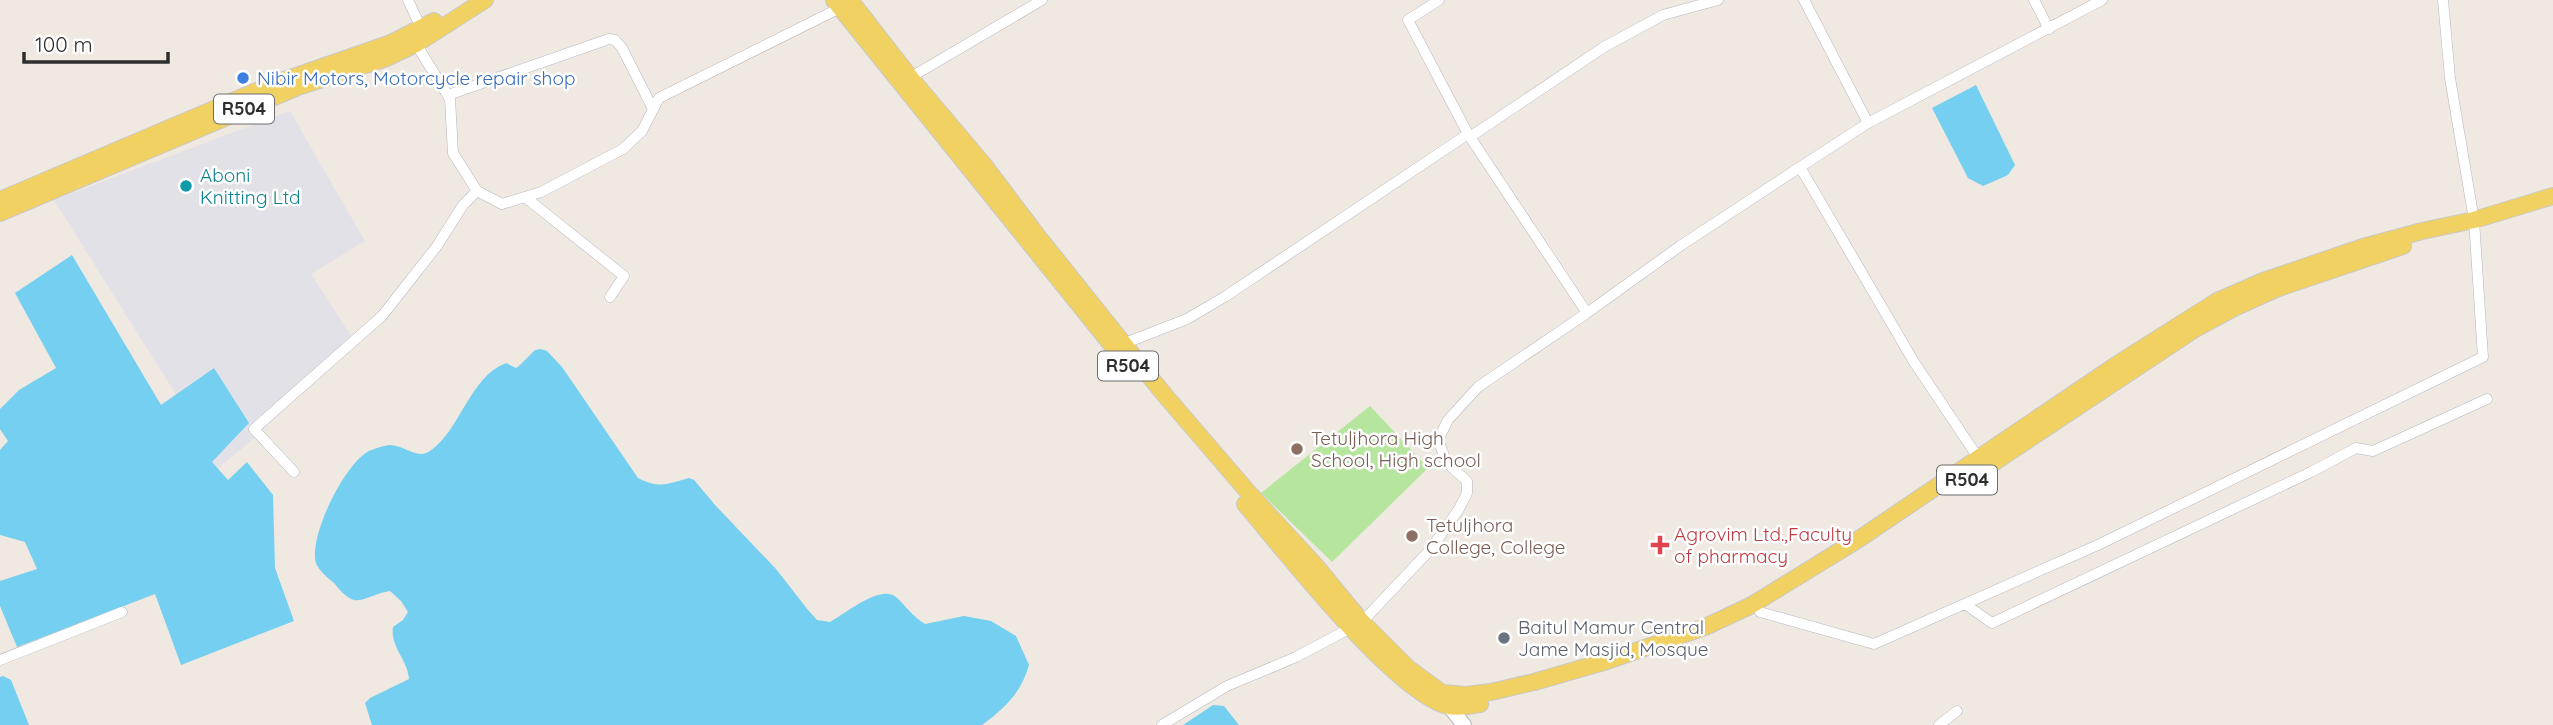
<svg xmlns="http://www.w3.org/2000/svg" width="2553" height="725" viewBox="0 0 2553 725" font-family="Quicksand,sans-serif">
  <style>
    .industrial { fill: #e3e1e8 }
    .green { fill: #b6e59e }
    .water { fill: #75cff0 }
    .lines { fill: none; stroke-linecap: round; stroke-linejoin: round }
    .street-casing { stroke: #b4b7c1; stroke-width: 11 }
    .secondary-casing { stroke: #b4b7c1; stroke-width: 16 }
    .primary-casing { stroke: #c9c9c9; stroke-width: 18 }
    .street { stroke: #fff; stroke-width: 10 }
    .secondary { stroke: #fff; stroke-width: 14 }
    .primary { stroke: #f2d163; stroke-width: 16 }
    .shop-dot { fill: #3f7fe0; stroke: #fff; stroke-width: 2.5 }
    .culture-dot { fill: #0f9aa8; stroke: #fff; stroke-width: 2.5 }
    .education-dot { fill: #8d6e63; stroke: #fff; stroke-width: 2.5 }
    .health-dot { fill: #e0444e; stroke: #fff; stroke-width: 2.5 }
    .worship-dot { fill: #6b7280; stroke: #fff; stroke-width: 2.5 }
    .labels { text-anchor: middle; stroke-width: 5; stroke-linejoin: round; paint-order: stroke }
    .shield { fill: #fff; stroke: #6d6d6d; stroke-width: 2 }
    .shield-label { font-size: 18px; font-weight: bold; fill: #2e2e2e }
    .shop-label { font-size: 19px; fill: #366cbe; stroke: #fff; text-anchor: start }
    .culture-label { font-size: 19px; fill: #0d838f; stroke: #fff; text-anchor: start }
    .education-label { font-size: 19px; fill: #785e54; stroke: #fff; text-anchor: start }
    .health-label { font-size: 19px; fill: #be3a42; stroke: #fff; text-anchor: start }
    .worship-label { font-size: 19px; fill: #5b616d; stroke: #fff; text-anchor: start }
  </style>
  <rect width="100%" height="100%" fill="#efe9e1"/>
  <path class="industrial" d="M290,111L365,241L311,274L355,342L251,441L202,482L141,415L176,395L54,200Z"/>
  <path class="green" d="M1370,406L1428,468L1332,562L1261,493Z"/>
  <path class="water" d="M1976,85L2015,165L2008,175L1983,186L1968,178L1932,108Z
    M72,255L161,405L214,368L249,423L212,462L228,480L247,462L273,495L275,568L294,621L181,665L155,594L17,647L0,606V581L37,569L25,542L0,535V450L8,441L0,429V409L19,390L56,368L15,293Z
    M541,349L547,351L562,367L638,478C660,489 667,484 689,478L694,480L716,506L776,569L808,610L817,620L830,622C845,614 880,584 896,597C906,606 913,617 925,624L964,616L991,621L1016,636L1029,665C1021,693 1005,708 982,725H372L365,703L370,698L409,679C408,660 390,647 393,627L403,620L408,612L401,601L390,591C379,592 362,602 354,600C346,598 339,589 334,583C328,578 319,571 316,563C308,537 345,463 369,451C374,449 385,445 390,445C404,445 417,460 430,451C460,431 470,376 506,363L516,368L519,366L535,350Z
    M3,676L11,680L29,725H0V677Z
    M1213,705L1224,706L1239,725H1183Z"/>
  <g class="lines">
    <g class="street-casing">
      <path id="street" d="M408,0L421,28
        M1439,0L1408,20L1468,134L1587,313
        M1804,0L1868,123
        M2034,0L2049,29
        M416,44L450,99L453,153L477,191
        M906,80L1042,0
        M448,95L609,39L615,40L622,48L653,109
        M1470,137L1604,47L1663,15L1718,0
        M1800,167L1914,362L1979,459
        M525,197L624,276L610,297
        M1120,345L1187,319L1226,296L1468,134
        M294,472L254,429L382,316L437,246L463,205L477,191L502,204L541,192L623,149L642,131L659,98L840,8
        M1965,604L1992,623L2311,472L2356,448L2373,451L2487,399
        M1760,612L1874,644L2100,544L2483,357L2474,220L2450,78L2443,0
        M0,660L122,612
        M1162,725L1227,686L1296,657L1362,622L1430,550L1459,509L1467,493V481L1447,463L1438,440L1448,420L1478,387L1587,313L1680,246L1794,171L1868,123L2102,0
        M1939,725L1957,711"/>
    </g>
    <g class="secondary-casing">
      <path id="secondary" d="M1445,701L1464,725"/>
    </g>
    <g class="primary-casing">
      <path id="primary" d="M834,0L1131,369
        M850,0L913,81L984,165L1036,234L1163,393L1248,492L1316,566L1362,622L1408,668L1442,693L1466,695L1491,692L1534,682L1607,661L1705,627L1750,606L1859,539L2116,365L2217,301L2263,281L2363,247L2422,231L2474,220L2553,196
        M0,200L273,84L391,43L434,21
        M0,213L298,87L384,59L416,44L485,0
        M1978,473L2195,329L2234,308L2276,289L2403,246
        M1245,504C1284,550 1395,693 1448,706C1457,708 1470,706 1480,704"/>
    </g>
    <use href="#street" class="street"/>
    <use href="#secondary" class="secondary"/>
    <use href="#primary" class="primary"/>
  </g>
  <circle class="shop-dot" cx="243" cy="78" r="7"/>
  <circle class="culture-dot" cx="186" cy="186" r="7"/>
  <g class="education-dot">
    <circle cx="1297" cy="449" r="7"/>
    <circle cx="1412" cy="536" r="7"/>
  </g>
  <path class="health-dot" d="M1656.5 534.5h7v7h7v7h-7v7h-7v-7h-7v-7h7z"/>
  <circle class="worship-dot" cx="1504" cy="638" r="7"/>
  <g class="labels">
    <g class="shield">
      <rect x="214" y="94.5" width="60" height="29" rx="5"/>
      <rect x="1098" y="351.5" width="60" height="29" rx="5"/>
      <rect x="1937" y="465.5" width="60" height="29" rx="5"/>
    </g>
    <g class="shield-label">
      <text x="244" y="115">R504</text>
      <text x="1128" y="372">R504</text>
      <text x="1967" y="486">R504</text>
    </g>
    <g class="shop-label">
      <text x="257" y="85">Nibir Motors, Motorcycle repair shop</text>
    </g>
    <g class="culture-label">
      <text x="200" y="182">Aboni<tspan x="200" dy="22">Knitting Ltd</tspan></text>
    </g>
    <g class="education-label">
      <text x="1311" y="445">Tetuljhora High<tspan x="1311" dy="22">School, High school</tspan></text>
      <text x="1426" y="532">Tetuljhora<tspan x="1426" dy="22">College, College</tspan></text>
    </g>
    <g class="health-label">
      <text x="1674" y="541">Agrovim Ltd.,Faculty<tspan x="1674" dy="22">of pharmacy</tspan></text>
    </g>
    <g class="worship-label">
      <text x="1518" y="634">Baitul Mamur Central<tspan x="1518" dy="22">Jame Masjid, Mosque</tspan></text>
    </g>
  </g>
  <path d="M24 52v10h144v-10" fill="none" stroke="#2e2e2e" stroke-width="3.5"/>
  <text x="35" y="52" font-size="21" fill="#2e2e2e" stroke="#ffffff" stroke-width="5" paint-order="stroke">100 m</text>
</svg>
